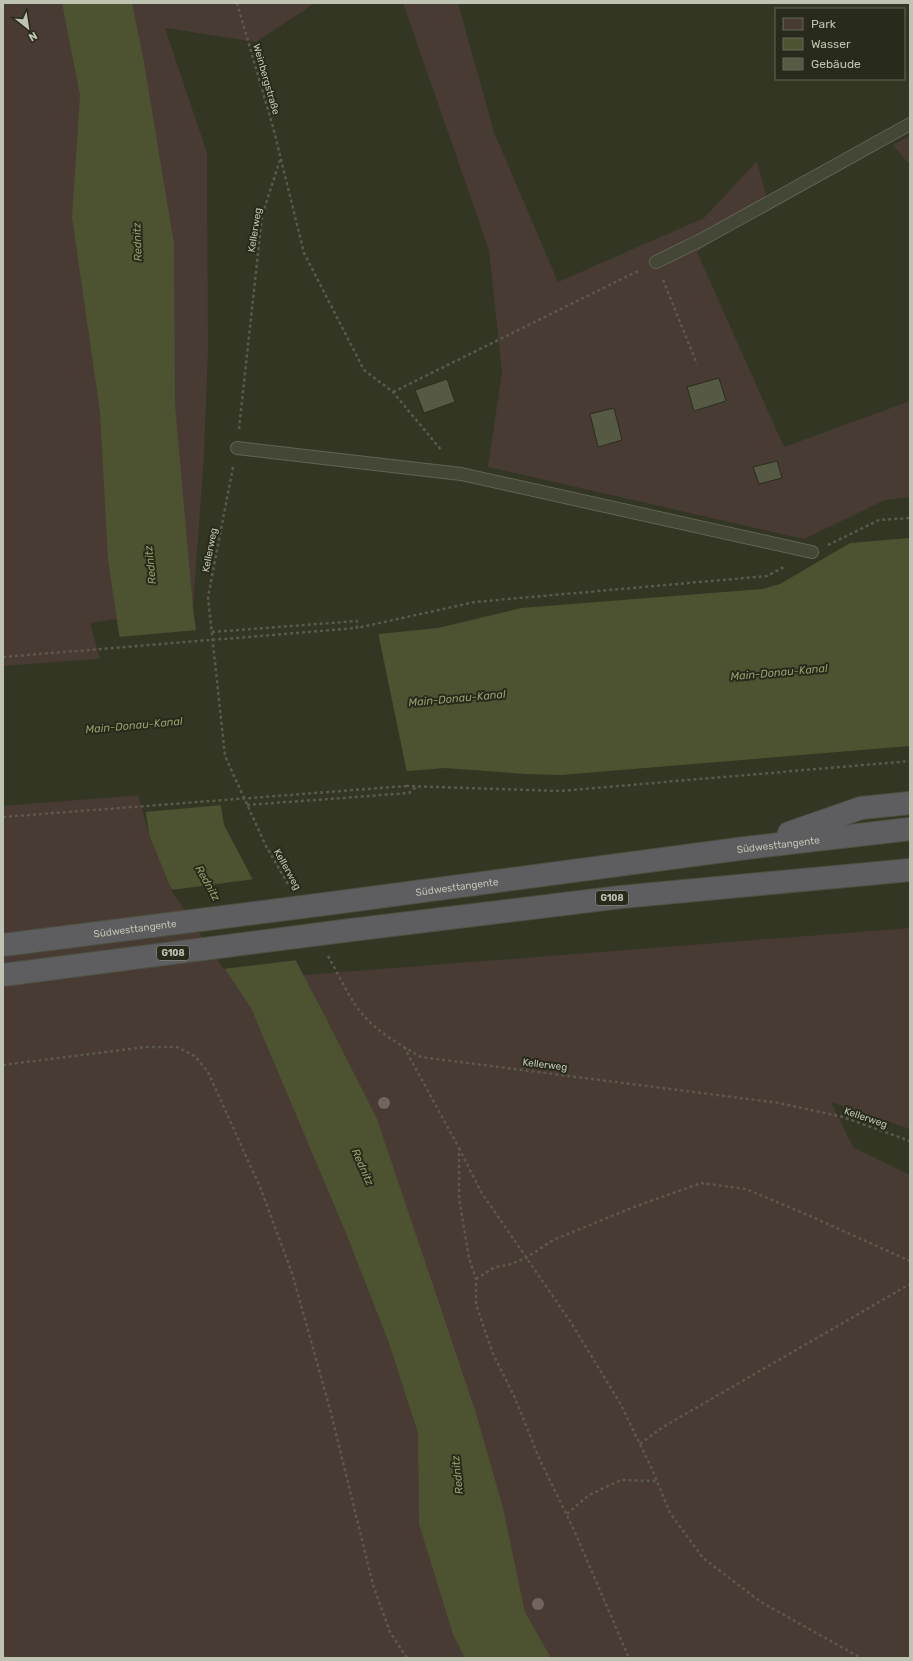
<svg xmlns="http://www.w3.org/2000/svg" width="913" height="1661" viewBox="0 0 913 1661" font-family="Rubik,sans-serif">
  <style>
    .green { fill: #473b33 }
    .water { fill: #4d5231 }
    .pier { fill: #333623 }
    .building { fill: #565a44; stroke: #2a2d1d }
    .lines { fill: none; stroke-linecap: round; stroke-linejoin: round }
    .service-casing { stroke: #616454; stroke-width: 14 }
    .trunk-casing { stroke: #4e5141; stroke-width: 24 }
    .path { stroke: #5c584b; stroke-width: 2.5; stroke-dasharray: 3 3; stroke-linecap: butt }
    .service { stroke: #444636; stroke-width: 12 }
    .trunk { stroke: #5e5d60; stroke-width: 22 }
    .trunk-bridge-casing { stroke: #4e5141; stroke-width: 24; stroke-linecap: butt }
    .path-bridge { stroke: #5c584b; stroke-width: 2.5; stroke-dasharray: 3 3; stroke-linecap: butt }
    .trunk-bridge { stroke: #5e5d60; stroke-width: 22 }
    .tree { fill: #73645e }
    .labels { text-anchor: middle; stroke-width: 4; stroke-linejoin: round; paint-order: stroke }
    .shield { fill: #282b1b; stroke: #929584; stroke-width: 1 }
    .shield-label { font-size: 9px; font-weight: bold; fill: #bfc3b1 }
    .street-label { font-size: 10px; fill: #bfc3b1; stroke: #282b1b }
    .water-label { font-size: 11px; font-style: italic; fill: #979e6d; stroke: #282b1b }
  </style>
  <rect width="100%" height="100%" fill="#333623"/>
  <path class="green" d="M3,3H315L256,42L165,28L207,153L208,350L204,455L193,608L90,623L149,834L323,1012L303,975L910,928V1129L831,1102L853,1147L910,1175V1658H3Z
    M403,3H458L494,132L558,282L704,218L757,161L768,203L697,252L784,447L910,401V497L885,500L804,539L488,467L502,372L489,250Z
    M910,136V165L893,145Z"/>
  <path class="water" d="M62,3H132L144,62L174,244L175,404L193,608L199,652L438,628L521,608L762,589L780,584L850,543L910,538V746L561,775L526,774L445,768L218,787L224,825L323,1012L377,1119L475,1410L503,1508L525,1612L551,1658H465L453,1634L419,1524L418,1433L389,1343L346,1233L251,1008L169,884L149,834L108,560L100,412L72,217L80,95Z"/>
  <path class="pier" d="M198,630L201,650L378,632L407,773L221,789L223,805L144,812L141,795L3,806V666L121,657L118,637Z
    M255,879L298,960L223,969L171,890Z"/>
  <path class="building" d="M719,378L726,401L694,411L687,387Z
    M447,379L455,402L424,413L415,390Z
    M614,408L622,440L598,447L590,414Z
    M777,461L782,478L759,484L753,467Z"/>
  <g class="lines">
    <g class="service-casing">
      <path id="service" d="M656,262L701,240L910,124
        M237,448L461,474L812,552"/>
    </g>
    <g class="trunk-casing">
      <g id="trunk">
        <path d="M789,833L861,808L910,803"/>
        <path id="s1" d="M333,903L746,848L910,829"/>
        <path d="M343,931L621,897L910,870"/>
      </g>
    </g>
    <path class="path" d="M237,3L273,127L304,253L364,370L393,392L442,451
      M663,280L697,364
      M393,392L640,270
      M239,429L262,216L280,160
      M233,467L208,597L225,756L266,846L288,884
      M828,545L879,520L910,518
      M212,632L357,621V628L475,602L767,576L784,567
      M406,786L560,791L910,761
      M247,805L409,793L416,787
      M328,956C341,978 352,1007 372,1024C386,1037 404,1047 421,1057L779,1103L843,1117L910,1141
      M404,1047L459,1148V1198L469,1258L476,1279V1304L493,1354L515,1398L539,1458L574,1530L629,1658
      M3,1065L145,1047H177L195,1056L208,1072L260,1187L292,1273L330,1409L373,1585L390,1632L407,1658
      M459,1148L481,1192L570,1321L620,1403L652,1469L670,1513L703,1558L761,1602L861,1658
      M476,1279L495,1267L508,1265L526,1258L553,1240L634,1207L701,1183L746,1189L810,1216L910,1261
      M640,1444L663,1427L910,1284
      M567,1514L589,1495L621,1480L657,1481"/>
    <use href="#service" class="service"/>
    <use href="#trunk" class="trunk"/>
    <g class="trunk-bridge-casing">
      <g id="trunk-bridge">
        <path id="s2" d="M3,945L333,903"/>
        <path d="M3,975L343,931"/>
      </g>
    </g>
    <path class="path-bridge" d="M3,657L357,628
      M3,817L406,786"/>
    <use href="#trunk-bridge" class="trunk-bridge"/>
  </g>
  <g class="tree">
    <circle cx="384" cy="1103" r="6"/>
    <circle cx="538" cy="1604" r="6"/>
  </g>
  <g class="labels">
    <g class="shield">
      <rect x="596" y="891" width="32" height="14" rx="3"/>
      <rect x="157" y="946" width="32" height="14" rx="3"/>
    </g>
    <g class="shield-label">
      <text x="612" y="901">G108</text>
      <text x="173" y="956">G108</text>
    </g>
    <g class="street-label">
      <text transform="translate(267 79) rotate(74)" y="4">Weinbergstraße</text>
      <text transform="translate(254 230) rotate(-81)" y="4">Kellerweg</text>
      <text transform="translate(209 550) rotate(-79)" y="4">Kellerweg</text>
      <text dy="4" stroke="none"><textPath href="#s1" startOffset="449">Südwesttangente</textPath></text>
      <text transform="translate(288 869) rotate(61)" y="4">Kellerweg</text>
      <text dy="4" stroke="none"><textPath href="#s1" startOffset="125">Südwesttangente</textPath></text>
      <text dy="4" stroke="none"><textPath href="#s2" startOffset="133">Südwesttangente</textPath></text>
      <text transform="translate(545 1064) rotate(7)" y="4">Kellerweg</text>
      <text transform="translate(866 1117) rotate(19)" y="4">Kellerweg</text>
    </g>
    <g class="water-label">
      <text transform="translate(137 242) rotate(-92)" y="4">Rednitz</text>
      <text transform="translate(150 565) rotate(-96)" y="4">Rednitz</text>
      <text transform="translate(779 672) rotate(-5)" y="4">Main-Donau-Kanal</text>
      <text transform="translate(457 698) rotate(-5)" y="4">Main-Donau-Kanal</text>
      <text transform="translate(134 725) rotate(-5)" y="4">Main-Donau-Kanal</text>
      <text transform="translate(208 883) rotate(61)" y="4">Rednitz</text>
      <text transform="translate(363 1167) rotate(66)" y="4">Rednitz</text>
      <text transform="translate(457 1475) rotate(-96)" y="4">Rednitz</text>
    </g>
  </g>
  <rect width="913" height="1661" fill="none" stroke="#bfc3b1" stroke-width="8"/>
  <rect x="775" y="8" width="130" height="72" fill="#282b1b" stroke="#646857"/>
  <rect x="783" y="18" width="20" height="12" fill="#473b33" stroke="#646857"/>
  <text x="811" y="28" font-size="12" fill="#bfc3b1">Park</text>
  <rect x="783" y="38" width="20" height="12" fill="#4d5231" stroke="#646857"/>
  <text x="811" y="48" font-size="12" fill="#bfc3b1">Wasser</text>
  <rect x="783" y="58" width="20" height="12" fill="#565a44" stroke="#646857"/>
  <text x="811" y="68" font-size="12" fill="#bfc3b1">Gebäude</text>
  <g transform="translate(28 28) rotate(150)" stroke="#282b1b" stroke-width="3" paint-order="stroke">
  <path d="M0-3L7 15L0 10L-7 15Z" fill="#bfc3b1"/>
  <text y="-6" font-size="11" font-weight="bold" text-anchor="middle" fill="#bfc3b1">N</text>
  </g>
</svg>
